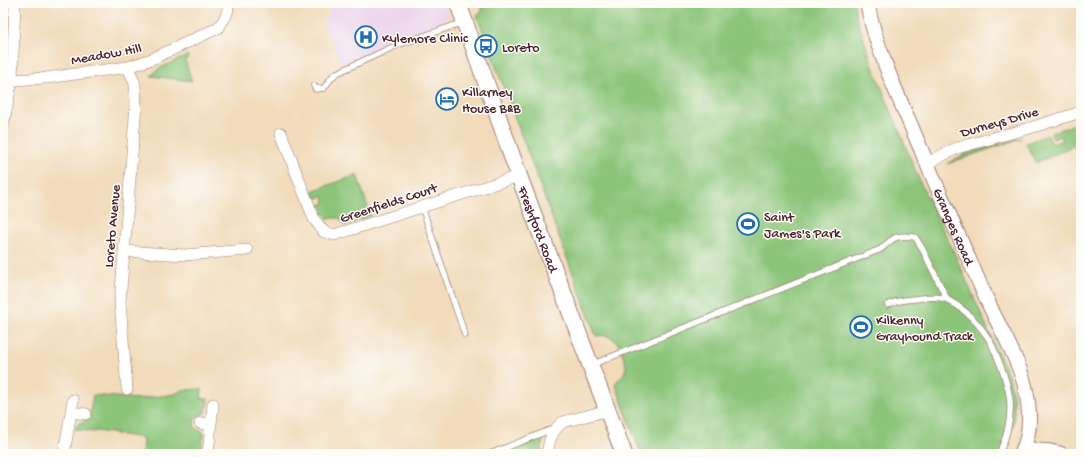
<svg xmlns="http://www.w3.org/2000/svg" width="1084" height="457" viewBox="0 0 1084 457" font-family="'Gochi Hand',sans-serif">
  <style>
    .built { fill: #ead1ec }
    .grass { fill: #8cc57a; stroke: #6b7252 }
    .garden { fill: url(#garden-furrows); stroke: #6b7252 }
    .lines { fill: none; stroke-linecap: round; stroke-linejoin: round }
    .service-casing { stroke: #9e7d73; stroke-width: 7 }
    .minor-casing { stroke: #9e7d73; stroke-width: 12 }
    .tertiary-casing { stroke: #9e7d73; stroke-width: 16 }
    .secondary-casing { stroke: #9e7d73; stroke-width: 18 }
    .service { stroke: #fff; stroke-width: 5.5 }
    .minor { stroke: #fff; stroke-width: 11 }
    .tertiary { stroke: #fff; stroke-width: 14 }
    .secondary { stroke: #fff; stroke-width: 16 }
    .labels { text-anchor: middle; stroke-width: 3; stroke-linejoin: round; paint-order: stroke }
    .poi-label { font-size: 14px; fill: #4a1f2b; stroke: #fdfcf7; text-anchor: start }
    .street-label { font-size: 14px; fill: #4a1f2b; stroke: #fdfcf7 }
  </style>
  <defs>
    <pattern id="garden-furrows" width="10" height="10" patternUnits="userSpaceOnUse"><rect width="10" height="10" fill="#8cc57a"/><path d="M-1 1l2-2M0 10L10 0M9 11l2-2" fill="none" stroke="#749f64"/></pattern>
  </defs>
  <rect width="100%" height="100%" fill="#fdfcf7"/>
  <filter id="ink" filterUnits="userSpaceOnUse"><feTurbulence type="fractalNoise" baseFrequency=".025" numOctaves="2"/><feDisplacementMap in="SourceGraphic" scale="8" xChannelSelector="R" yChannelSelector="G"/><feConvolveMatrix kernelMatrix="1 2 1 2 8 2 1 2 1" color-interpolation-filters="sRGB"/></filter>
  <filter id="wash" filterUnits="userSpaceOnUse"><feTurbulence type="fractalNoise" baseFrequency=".012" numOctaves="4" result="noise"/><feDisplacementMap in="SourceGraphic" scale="16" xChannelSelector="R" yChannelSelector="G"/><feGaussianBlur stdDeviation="0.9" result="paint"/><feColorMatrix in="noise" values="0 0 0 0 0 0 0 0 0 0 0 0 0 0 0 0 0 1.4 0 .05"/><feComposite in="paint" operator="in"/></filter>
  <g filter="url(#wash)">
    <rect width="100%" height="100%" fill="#f1dbbb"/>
    <path class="built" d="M334,3H443L449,17L341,64L324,23Z"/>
    <path class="grass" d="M482,3H854L856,16L874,69L921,184L952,248L1009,377L1014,400V421L1002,454H641L615,383C619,379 623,376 625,371C627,366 625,361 623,356C619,342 612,333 596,336L477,16L482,11Z
      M188,55L189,58L185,60L192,81L151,76L158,69Z
      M1075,124L1081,131V142L1036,163L1026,143L1048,135L1052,144L1063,140L1061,136L1053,139L1051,133Z
      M357,175L371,216L345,225L339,218H326L327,216L325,214L323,217L318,206L325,203L323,196L315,199L312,191Z
      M202,389L201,398L208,399C207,411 207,413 195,417L194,427L202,431L204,435L200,454H145L142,453L143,438L97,431L93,432L75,429L78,424L89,418L93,395L139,399L175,394L182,390Z
      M543,437L541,454H511L510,451Z"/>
    <path class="garden" d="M1021,138L947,164L964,154Z"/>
  </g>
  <g filter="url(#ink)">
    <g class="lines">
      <g class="service-casing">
        <path id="service" d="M314,86L316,89L324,88L332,77L337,73L395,46L464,22
          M422,207L465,335
          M888,305C896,300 905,300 914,299C925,298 938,295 948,300C962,307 975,320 984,332C995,346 1010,387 1010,404C1011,422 1006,437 999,454
          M591,365L881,249C895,236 896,235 915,237L922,248L947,299
          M490,454L555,428"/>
      </g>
      <g class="minor-casing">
        <path id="minor" d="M12,80L46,78L128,67L152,59L218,28C224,20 229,14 228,3
          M3,126L12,80L15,3
          M281,133L314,219L324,232L334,235L519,176
          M927,163L957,148L1030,128L1081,112
          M124,251L184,255L247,250
          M127,389L120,302L136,105L135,84L128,67
          M71,412L86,414
          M200,423L211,425
          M64,454L73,400
          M208,454L213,404
          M548,454C548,441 552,430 563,422L609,410"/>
      </g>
      <g class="tertiary-casing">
        <g id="tertiary">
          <path id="s1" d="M867,3C876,47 894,87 912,128C936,186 962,243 987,300C1000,329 1017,356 1025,386C1030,408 1032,434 1021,454"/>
          <path d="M1023,450L1048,451L1061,454"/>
        </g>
      </g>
      <g class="secondary-casing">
        <g id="secondary">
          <path id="s2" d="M458,3L519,176L624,454"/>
        </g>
      </g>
      <use href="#service" class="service"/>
      <use href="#minor" class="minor"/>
      <use href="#tertiary" class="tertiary"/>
      <use href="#secondary" class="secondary"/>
    </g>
  </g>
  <defs>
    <g id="hospital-ring" transform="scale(1.15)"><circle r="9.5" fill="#fdfcf7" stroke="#1f6fb2" stroke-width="1.5"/><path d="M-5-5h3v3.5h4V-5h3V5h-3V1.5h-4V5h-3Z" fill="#1f6fb2"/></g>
    <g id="bus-ring" transform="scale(1.15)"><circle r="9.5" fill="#fdfcf7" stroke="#1f6fb2" stroke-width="1.5"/><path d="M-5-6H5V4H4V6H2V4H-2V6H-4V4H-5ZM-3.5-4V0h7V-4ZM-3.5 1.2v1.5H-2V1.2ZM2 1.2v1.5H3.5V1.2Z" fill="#1f6fb2"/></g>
    <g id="hotel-ring" transform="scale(1.15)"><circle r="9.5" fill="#fdfcf7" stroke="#1f6fb2" stroke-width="1.5"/><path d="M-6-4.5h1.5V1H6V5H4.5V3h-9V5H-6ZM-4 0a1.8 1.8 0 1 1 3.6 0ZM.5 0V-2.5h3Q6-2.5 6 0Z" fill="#1f6fb2"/></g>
    <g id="stadium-ring" transform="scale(1.15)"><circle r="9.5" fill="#fdfcf7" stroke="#1f6fb2" stroke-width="1.5"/><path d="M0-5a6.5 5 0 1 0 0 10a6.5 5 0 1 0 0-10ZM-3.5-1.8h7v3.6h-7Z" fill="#1f6fb2"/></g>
  </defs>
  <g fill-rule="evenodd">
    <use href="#hospital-ring" x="366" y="37"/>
    <use href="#bus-ring" x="486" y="46"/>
    <use href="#hotel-ring" x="447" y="99"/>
    <use href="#stadium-ring" x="748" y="224"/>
    <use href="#stadium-ring" x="861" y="327"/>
  </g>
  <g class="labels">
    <g class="poi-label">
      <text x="382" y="42">Kylemore Clinic</text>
      <text x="502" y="51">Loreto</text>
      <text x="462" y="96">Killarney<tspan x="462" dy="16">House B&amp;B</tspan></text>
      <text x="764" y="221">Saint<tspan x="764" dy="16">James's Park</tspan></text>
      <text x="876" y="324">Kilkenny<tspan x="876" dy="16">Grayhound Track</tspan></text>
    </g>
    <g class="street-label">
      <text transform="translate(106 53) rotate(-10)" y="5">Meadow Hill</text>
      <text transform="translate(999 121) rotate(-16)" y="5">Durneys Drive</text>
      <text transform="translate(388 202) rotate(-18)" y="5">Greenfields Court</text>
      <text transform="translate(111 226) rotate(-85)" y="5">Loreto Avenue</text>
      <text dy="5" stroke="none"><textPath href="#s1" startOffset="240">Granges Road</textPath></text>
      <text dy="5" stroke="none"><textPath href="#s2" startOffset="240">Freshford Road</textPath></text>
    </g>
  </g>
  <rect width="1084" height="457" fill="none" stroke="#fdfcf7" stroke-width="16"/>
</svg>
